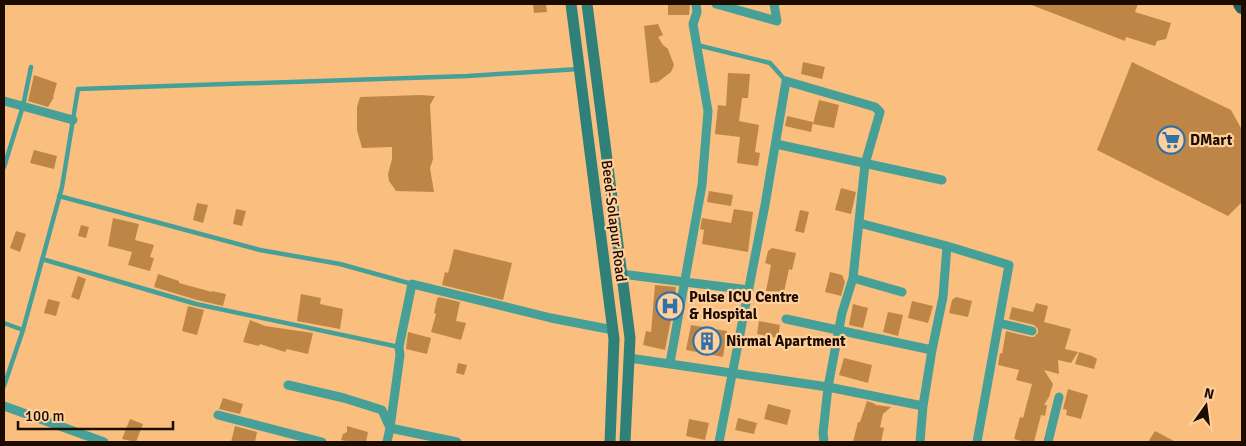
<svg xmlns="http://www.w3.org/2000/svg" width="1246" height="446" viewBox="0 0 1246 446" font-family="Signika,sans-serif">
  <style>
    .building { fill: #be8646 }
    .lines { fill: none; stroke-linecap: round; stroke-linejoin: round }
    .service { stroke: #46a098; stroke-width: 4.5 }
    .minor { stroke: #46a098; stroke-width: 9 }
    .secondary { stroke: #2e8079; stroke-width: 11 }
    .trunk { stroke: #2c5c58; stroke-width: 14 }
    .labels { text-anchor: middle; stroke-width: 4.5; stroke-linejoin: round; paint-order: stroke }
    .poi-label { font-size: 15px; font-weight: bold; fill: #1c0c00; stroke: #ffcf9c; text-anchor: start }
    .street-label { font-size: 15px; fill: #1c0c00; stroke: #ffcf9c }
  </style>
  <rect width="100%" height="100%" fill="#fabf7e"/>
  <path class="building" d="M533,4H546L547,12L534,13Z
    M668,4H690L689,15H668Z
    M1029,4H1138L1135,12L1171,23L1166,39L1157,41L1155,46L1126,37L1125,41Z
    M658,24L663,35L658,37L663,45L668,49L674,65L671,72L658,82L650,83L644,26Z
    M803,62L825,67L822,79L801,74Z
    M1132,62L1231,110L1242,130V202L1228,216L1097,150Z
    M728,73L750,74L748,98H742L739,121L759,125L755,152L760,153L758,166L737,163L740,137L715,134L718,105L726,106Z
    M34,75L57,83L53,97H54L48,107L28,101Z
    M421,95L435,96L430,105L433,159L430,168L434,192L396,191L389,181L388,174L392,159V147L362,148L357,130V107L360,97Z
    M819,100L839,105L834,128L813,124Z
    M787,116L813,122L811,132L785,126Z
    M34,150L57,156L54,169L30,163Z
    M841,188L856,192L851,214L835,210Z
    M709,191L733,195L731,206L707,202Z
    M197,203L208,205L203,223L193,220Z
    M236,209L246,211L242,226L233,224Z
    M734,209L753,212L748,252L702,244L704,230L700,229L702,218L731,223Z
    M800,210L809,212L804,233L795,231Z
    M113,218L139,224L135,240L154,245L150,257L154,258L150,271L128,265L132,252L108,246Z
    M81,225L89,227L86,238L78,236Z
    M16,231L26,234L20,252L10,248Z
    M772,248L796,253L792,270L789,269L784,292L766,291L771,265L765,263L768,251Z
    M454,249L512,263L503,300L442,285L445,272L448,273Z
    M830,272L842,275L845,282L841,296L825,292Z
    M158,274L179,281V283L212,292V291L226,294L223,306L197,300L154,287Z
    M78,276L86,279L79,300L71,297Z
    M655,285L676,287L674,305L665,350L643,345L646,331L651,332Z
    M301,294L321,298L320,304L343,309L340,329L297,321Z
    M439,297L460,302L456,321L466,323L461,340L431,332L436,314L434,313L437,299Z
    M956,297L972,301L968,317L949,313L952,300Z
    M48,299L60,302L56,316L44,313Z
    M912,301L933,306L928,323L908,318Z
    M1036,303L1048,306L1044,322L1071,329L1065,349L1078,352L1071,363L1058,360L1059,374L1044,370L1053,384L1049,397L1044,405H1047L1045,416L1041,415L1034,442H1025L1014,439L1020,417L1023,418L1032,384L1016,380L1019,370L998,365L1000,353L1002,354L1006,331L1031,337H1034L1038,333V329L1034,325L1009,319L1012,307L1033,312Z
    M853,304L868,308L863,328L849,325Z
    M188,306L204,310L197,335L182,331Z
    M888,312L903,315L898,336L883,332Z
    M250,320L265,326L313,333L308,354L287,349L285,352L260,344L259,346L243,342Z
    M759,321L780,325L778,338L757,334Z
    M691,325L727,331L723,357L686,350Z
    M408,332L431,338L427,354L406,349Z
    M1079,352L1092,356L1097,359L1094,369L1075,364Z
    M844,358L872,365L868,383L839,375Z
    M458,363L467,365L464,375L456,373Z
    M1068,389L1088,395L1081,419L1066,415L1067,410L1063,409Z
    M223,398L243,404L240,414L219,409Z
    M867,401L873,403L876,405L891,407L883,414L880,427L884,428L881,442H853L858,422H860Z
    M768,404L791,410L787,425L764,419Z
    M738,418L757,423L754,434L735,430Z
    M130,419L143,424L136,442L122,439Z
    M689,419L709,423L705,440L686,436Z
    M235,426L257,432L255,442H231Z
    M347,426L368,432L366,442H351L341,440L343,434L347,432Z
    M1155,431L1176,442H1148Z"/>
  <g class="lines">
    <path class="service" d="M697,45L770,63L786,81
      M4,167L23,106L31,67
      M59,196L260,250L340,264L412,284
      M42,259L196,304L399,347
      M4,323L23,330
      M4,386L23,330L62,187L78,89L468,76L579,69"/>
    <path class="minor" d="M716,4L777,21L774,4
      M4,101L73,120
      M776,144L942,180
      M859,223L947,246L1009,265L977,442
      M621,274L749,290
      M853,278L902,292
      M786,319L932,350
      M999,323L1032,331
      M629,358L828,387L923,406
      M670,363L702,185L708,111L693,24L697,12L696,4
      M288,385L344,398L382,410L390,428L400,355L399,347L412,284L551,318L613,330
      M4,406L104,442
      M218,415L322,442
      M387,442L390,428L457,442
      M719,442L765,205L786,81L875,107L880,112L865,164L853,278L842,313L828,387L823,433L824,442
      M920,442L923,406L932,350L943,297L947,246
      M1048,442L1059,397"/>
    <path class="secondary" d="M571,4L614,339L610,442
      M587,4L630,338L625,442"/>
    <path class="trunk" d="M1240,4L1242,7"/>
  </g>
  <defs>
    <g id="supermarket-ring" transform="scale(1.4375)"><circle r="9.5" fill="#ffcf9c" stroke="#3271a8" stroke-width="1.5"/><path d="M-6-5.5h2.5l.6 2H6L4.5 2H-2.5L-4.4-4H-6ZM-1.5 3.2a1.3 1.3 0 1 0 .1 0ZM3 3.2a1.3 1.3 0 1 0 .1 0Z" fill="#3271a8"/></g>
    <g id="hospital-ring" transform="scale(1.4375)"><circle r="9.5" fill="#ffcf9c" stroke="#3271a8" stroke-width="1.5"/><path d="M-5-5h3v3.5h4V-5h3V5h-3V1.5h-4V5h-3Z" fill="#3271a8"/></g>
    <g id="building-ring" transform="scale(1.4375)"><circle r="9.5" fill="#ffcf9c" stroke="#3271a8" stroke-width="1.5"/><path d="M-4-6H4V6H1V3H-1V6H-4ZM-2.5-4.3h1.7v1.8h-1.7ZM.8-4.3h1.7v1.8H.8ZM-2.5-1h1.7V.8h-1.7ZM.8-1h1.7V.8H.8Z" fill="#3271a8"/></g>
  </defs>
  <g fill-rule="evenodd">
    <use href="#supermarket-ring" x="1171" y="140"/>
    <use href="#hospital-ring" x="670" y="306"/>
    <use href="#building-ring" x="707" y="341"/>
  </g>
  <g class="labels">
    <g class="poi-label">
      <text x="1190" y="145">DMart</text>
      <text x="689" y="302">Pulse ICU Centre<tspan x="689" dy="17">&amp; Hospital</tspan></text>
      <text x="726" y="346">Nirmal Apartment</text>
    </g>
    <g class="street-label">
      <text transform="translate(614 221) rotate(83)" y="5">Beed-Solapur Road</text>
    </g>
  </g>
  <rect width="1246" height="446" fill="none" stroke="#1c0c00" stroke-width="10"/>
  <g transform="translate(1206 406) rotate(14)" stroke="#ffcf9c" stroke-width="4" paint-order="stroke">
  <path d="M0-4L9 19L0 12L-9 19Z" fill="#1c0c00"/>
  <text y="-8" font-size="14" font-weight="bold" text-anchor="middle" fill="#1c0c00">N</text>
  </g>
  <path d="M18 421v8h155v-8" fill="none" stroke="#1c0c00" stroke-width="2.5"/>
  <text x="25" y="421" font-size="15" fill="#1c0c00" stroke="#ffcf9c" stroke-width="4" paint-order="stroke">100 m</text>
</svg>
